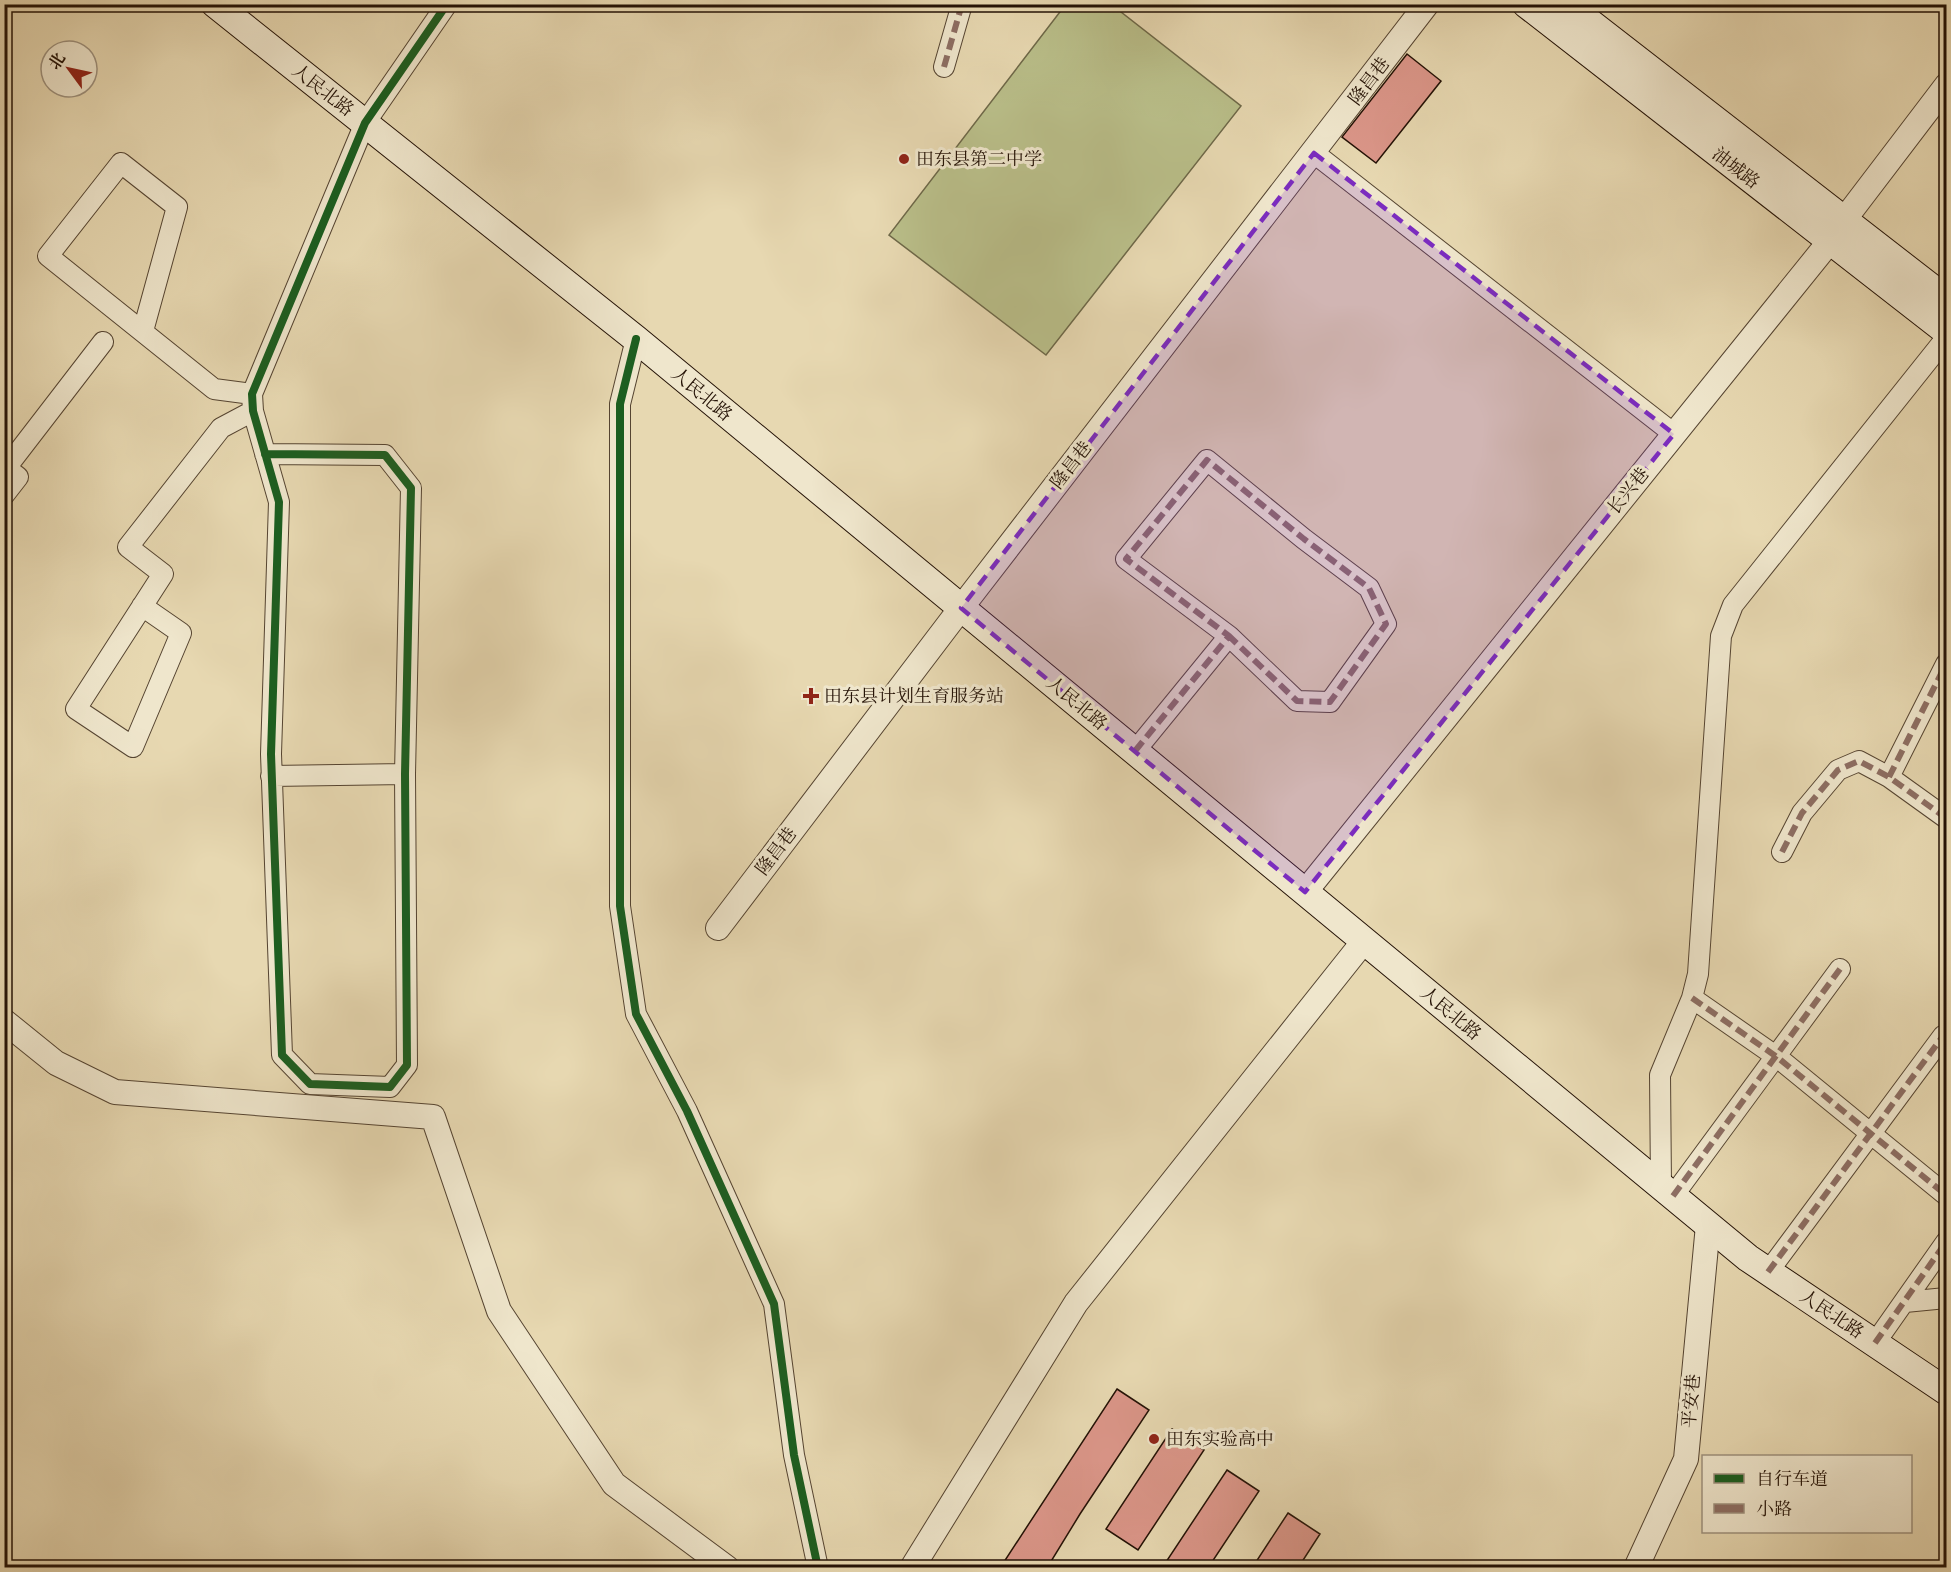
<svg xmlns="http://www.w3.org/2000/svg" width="1951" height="1572" viewBox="0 0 1951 1572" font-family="Vollkorn,'Noto Serif SC',serif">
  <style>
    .green { fill: #b9be89; stroke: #6e6848; stroke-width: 1.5 }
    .building { fill: #db9689; stroke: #241206; stroke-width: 1.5 }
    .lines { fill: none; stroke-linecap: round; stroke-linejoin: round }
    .minor-casing { stroke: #554431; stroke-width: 22 }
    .tertiary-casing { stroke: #554431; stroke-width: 26 }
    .secondary-casing { stroke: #241206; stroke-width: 29 }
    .minor { stroke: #efe6cc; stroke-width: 20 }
    .tertiary { stroke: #efe6cc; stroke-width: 24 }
    .secondary { stroke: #efe6cc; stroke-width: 27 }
    .quiet { stroke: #8d6e63; stroke-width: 6; stroke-dasharray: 12 6; stroke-linecap: butt }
    .cycleway-casing { stroke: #efe6cc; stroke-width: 11 }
    .cycleway { stroke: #1b5e20; stroke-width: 8 }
    .marked { fill: #7b2cbf; fill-opacity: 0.2; stroke: #7b2cbf; stroke-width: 4.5; stroke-dasharray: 12 8; stroke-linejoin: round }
    .poi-dot { fill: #8f2418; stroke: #efe6cc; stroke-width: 2 }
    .labels { text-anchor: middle; stroke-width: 6; stroke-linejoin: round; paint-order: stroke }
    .street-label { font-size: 18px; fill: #241206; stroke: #efe6cc }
    .poi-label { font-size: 18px; fill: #241206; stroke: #efe6cc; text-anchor: start }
  </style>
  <rect width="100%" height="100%" fill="#e7d8b1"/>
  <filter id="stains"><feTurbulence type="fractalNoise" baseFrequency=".00333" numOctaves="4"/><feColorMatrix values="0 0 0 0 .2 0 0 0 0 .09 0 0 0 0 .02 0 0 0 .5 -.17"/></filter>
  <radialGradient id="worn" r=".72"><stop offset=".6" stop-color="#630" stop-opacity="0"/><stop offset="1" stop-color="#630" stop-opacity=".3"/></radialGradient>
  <path class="green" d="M1066,4L1112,5L1241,106L1046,355L889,235Z"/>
  <path class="building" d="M1407,54L1441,81L1376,163L1342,137Z
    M1117,1389L1149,1410L1080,1514L1047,1568H1000Z
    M1172,1429L1204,1450L1138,1550L1106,1529Z
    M1227,1470L1259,1491L1208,1568H1162Z
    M1288,1513L1320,1534L1298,1568H1252Z"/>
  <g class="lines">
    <g class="minor-casing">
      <path id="minor" d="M944,67L962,4
        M1314,153L1674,434
        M143,331L177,207L121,163L48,256L214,389L252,394
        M636,339L620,404V906L636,1014L687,1111L774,1304L794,1455L818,1568
        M265,454L385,455L411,488L405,774L407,1065L390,1087L310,1084L282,1055L271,754L279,502L253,411L252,394L365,123L447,4
        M4,466L18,477L4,495
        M6,468L103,342
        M142,606L181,633L133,747L76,709L163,574L128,547L221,428L253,411
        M1135,751L1229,636L1126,559L1207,460L1304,539L1369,588L1386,624L1330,702L1297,701L1229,636
        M271,776L405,774
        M1889,777L1946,664
        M1782,852L1802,813L1838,770L1859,761L1889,777L1946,818
        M1692,998L1777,1057L1946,1195
        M1661,1187L1660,1075L1692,998L1698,974L1721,636L1733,605L1946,338
        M1673,1196L1840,969
        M1768,1272L1943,1036
        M1905,1302L1946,1298
        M1875,1343L1946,1242"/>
    </g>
    <g class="tertiary-casing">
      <path id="tertiary" d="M1305,892L1830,241L1844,220L1946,86
        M718,928L961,608L1427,4
        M4,1021L56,1063L115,1092L433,1117L499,1311L614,1484L727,1568
        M912,1568L1076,1303L1364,941
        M1636,1568L1686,1459L1708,1225"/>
    </g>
    <g class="secondary-casing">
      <path id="secondary" d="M215,4L636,339L1748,1258L1946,1391
        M1526,4L1946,331
        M1566,4L1946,299"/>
    </g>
    <use href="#minor" class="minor"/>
    <use href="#tertiary" class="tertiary"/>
    <use href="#secondary" class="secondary"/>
    <path class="quiet" d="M944,67L962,4
      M1135,751L1229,636L1126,559L1207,460L1304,539L1369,588L1386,624L1330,702L1297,701L1229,636
      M1889,777L1946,664
      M1782,852L1802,813L1838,770L1859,761L1889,777L1946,818
      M1692,998L1777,1057L1946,1195
      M1673,1196L1840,969
      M1768,1272L1943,1036
      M1875,1343L1946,1242"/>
    <g class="cycleway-casing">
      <path id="cycleway" d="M636,339L620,404V906L636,1014L687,1111L774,1304L794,1455L818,1568
        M265,454L385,455L411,488L405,774L407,1065L390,1087L310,1084L282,1055L271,754L279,502L253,411L252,394L365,123L447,4"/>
    </g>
    <use href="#cycleway" class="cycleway"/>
  </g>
  <path class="marked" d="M1314,153L1674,434L1305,892L961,608Z"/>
  <g class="poi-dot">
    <circle cx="904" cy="159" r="6"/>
    <path d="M808 687h6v6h6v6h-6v6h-6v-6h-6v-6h6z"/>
    <circle cx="1154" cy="1439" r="6"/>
  </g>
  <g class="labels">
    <g class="street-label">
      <text transform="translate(1369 81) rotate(-53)" y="6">隆昌巷</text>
      <text transform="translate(323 90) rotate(38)" y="6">人民北路</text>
      <text transform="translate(1736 168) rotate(38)" y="6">油城路</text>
      <text transform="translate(702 394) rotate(40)" y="6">人民北路</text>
      <text transform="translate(1071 465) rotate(-52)" y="6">隆昌巷</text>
      <text transform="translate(1628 491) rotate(-51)" y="6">长兴巷</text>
      <text transform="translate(1077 703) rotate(40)" y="6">人民北路</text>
      <text transform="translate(776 851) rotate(-53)" y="6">隆昌巷</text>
      <text transform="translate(1451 1013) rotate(40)" y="6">人民北路</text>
      <text transform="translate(1832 1314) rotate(34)" y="6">人民北路</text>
      <text transform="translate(1691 1401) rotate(-85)" y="6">平安巷</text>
    </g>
    <g class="poi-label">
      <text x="916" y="165">田东县第二中学</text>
      <text x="824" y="702">田东县计划生育服务站</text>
      <text x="1166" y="1445">田东实验高中</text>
    </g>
  </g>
  <rect width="1951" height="1572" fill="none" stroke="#e7d8b1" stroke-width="24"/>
  <rect x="6" y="6" width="1939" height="1560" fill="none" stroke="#241206" stroke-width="3"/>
  <rect x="12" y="12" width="1927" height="1548" fill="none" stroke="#241206" stroke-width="1.5"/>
  <rect x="1702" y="1455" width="210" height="78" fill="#efe6cc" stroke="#9e917d" stroke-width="1.5"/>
  <rect x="1714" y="1474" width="30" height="9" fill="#1b5e20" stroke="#9e917d" stroke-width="1.5"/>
  <text x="1756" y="1485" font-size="18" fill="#241206">自行车道</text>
  <rect x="1714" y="1504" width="30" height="9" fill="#8d6e63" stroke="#9e917d" stroke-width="1.5"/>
  <text x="1756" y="1515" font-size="18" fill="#241206">小路</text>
  <g transform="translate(69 69) rotate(303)"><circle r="28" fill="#efe6cc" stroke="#9e917d" stroke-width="1.5"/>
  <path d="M0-4.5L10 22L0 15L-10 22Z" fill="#8f2418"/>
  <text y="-9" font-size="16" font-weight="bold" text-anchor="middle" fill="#241206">北</text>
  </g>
  <rect width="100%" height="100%" filter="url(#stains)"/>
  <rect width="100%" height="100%" fill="url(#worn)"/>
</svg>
